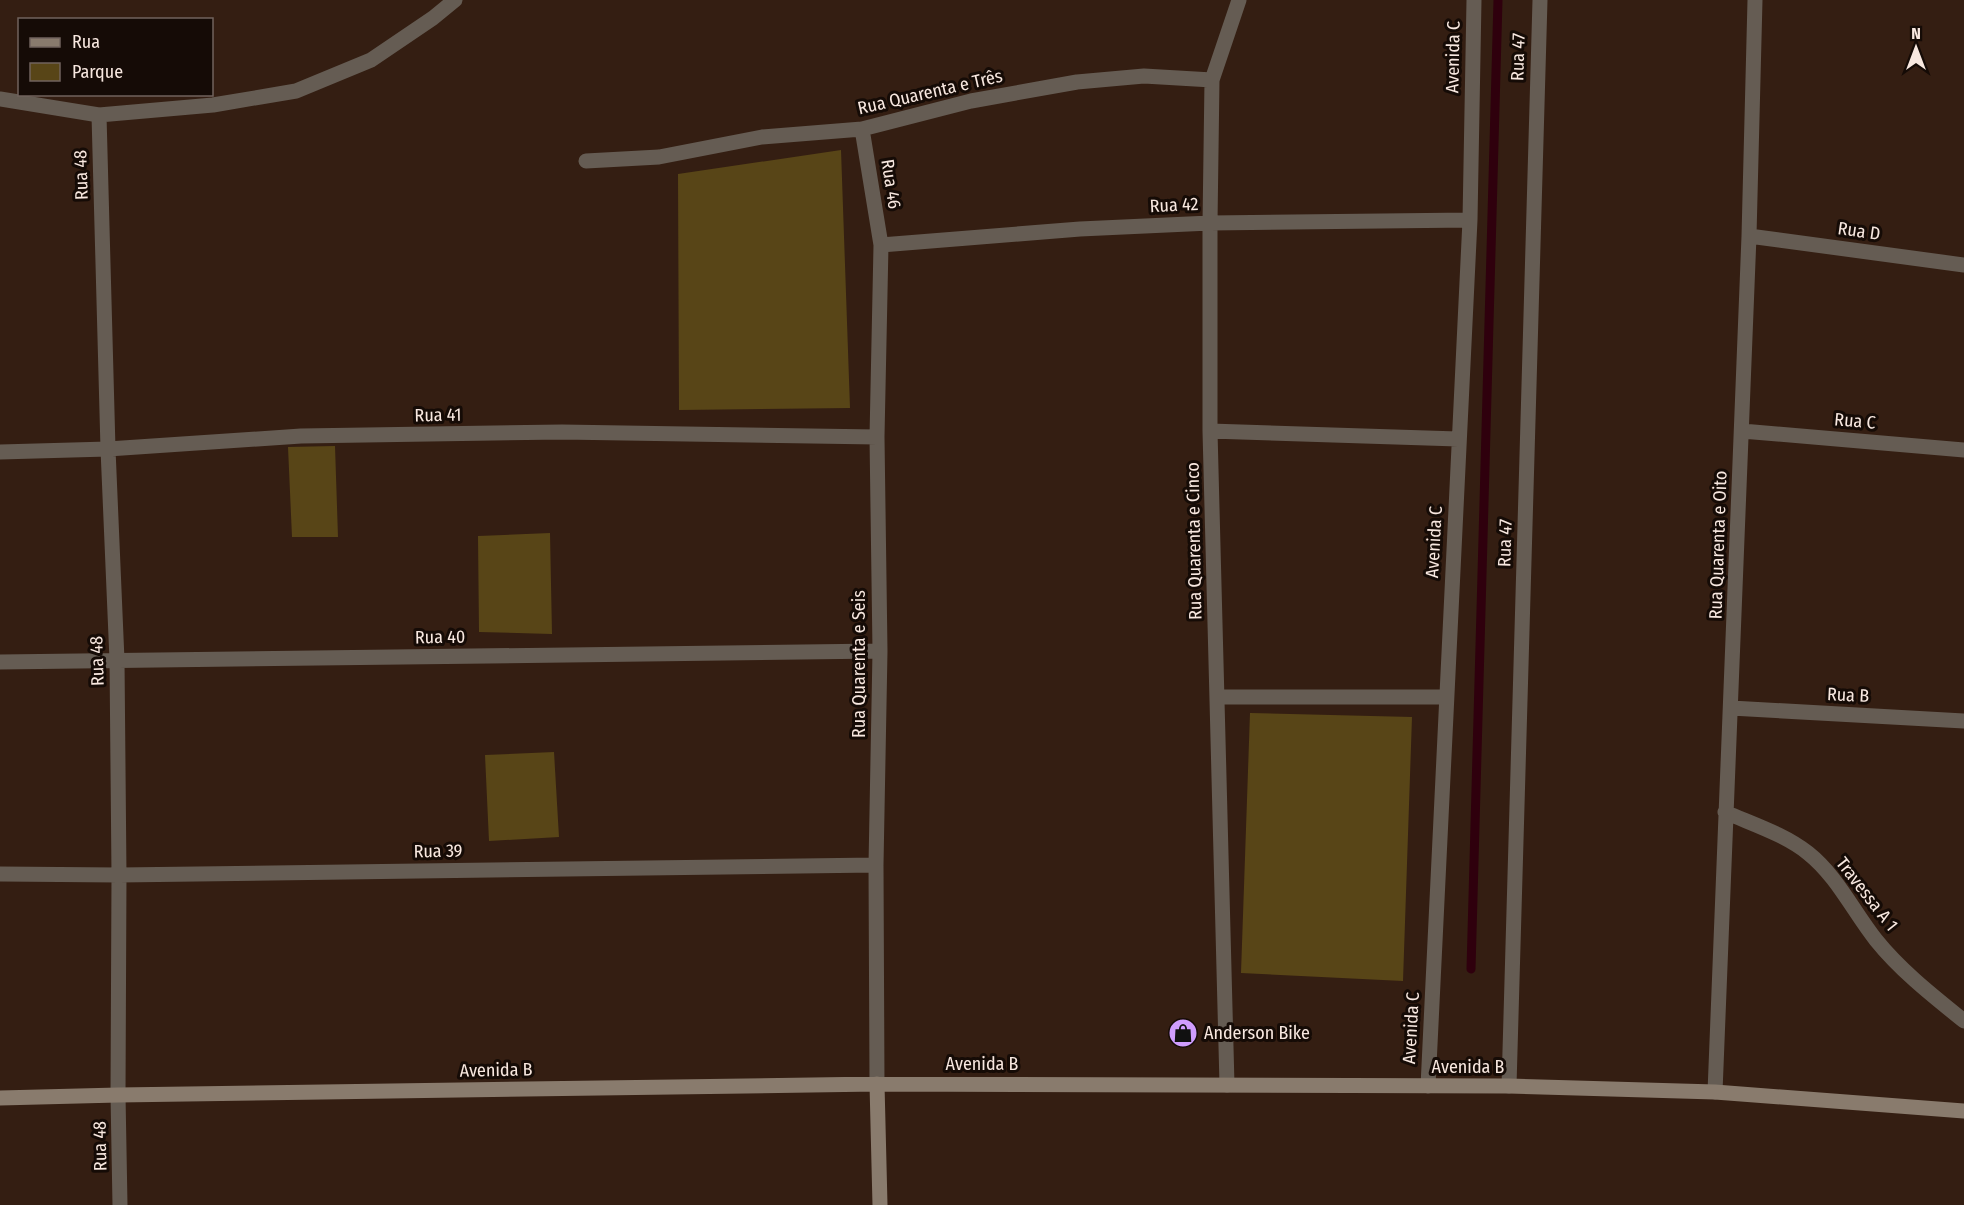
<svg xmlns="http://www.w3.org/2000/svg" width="1964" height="1205" viewBox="0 0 1964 1205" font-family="'Fira Sans Condensed',sans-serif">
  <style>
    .green { fill: #584517 }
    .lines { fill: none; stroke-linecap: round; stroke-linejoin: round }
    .stream { stroke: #2f000d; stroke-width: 9 }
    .street { stroke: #655c53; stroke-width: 15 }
    .secondary { stroke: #897b6d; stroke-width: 15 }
    .labels { text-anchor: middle; stroke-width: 6; stroke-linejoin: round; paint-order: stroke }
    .street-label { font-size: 18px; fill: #f8e8e0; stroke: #150b06 }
    .poi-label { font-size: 18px; fill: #f8e8e0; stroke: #150b06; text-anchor: start }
  </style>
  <rect width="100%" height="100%" fill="#341e12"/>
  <path class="green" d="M841,150L850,408L679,410L678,174Z
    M335,446L338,537H292L288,447Z
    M550,533L552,634L479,632L478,536Z
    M1250,713L1412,717L1403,981L1241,973Z
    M554,752L559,837L489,841L485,755Z"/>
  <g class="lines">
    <path class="stream" d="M1471,969L1498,0"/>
    <path class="street" d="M0,99L99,115L213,105L296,91L371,60L433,18L455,0
      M99,115L108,449L117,660L119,875L118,1095L120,1205
      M862,129L881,245L877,437L880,651L876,865L877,1084
      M586,161L659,157L762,137L862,129L971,101L1077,82L1144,76L1212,80
      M1749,236L1964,265
      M881,245L1080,229L1210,223L1470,220
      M1210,431L1458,439
      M1742,431L1964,450
      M0,452L108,449L301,436L562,432L877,437
      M0,662L880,651
      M1217,697H1446
      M1731,708L1964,721
      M1725,812C1752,824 1784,834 1808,853C1837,876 1853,911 1876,940C1901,971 1933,996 1964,1021
      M0,874L119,875L876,865
      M1227,1085L1210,431V223L1212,80L1239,0
      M1428,1086L1470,220L1474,0
      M1509,1086L1540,0
      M1715,1092L1749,236L1755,0"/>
    <path class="secondary" d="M877,1084L880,1205
      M0,1098L118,1095L877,1084L1509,1086L1715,1092L1964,1111"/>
  </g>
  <defs>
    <g id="shop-disc" transform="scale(1.5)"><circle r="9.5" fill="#d09dfe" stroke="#150b06"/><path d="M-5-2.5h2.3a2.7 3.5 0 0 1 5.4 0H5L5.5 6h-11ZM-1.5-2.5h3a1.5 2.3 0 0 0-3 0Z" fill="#111"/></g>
  </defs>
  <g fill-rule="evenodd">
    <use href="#shop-disc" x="1183" y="1033"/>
  </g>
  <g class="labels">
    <g class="street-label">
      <text transform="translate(1453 57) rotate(-89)" y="6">Avenida C</text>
      <text transform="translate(1518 57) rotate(-88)" y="6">Rua 47</text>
      <text transform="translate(930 92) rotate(-13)" y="6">Rua Quarenta e Três</text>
      <text transform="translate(81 175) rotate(-92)" y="6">Rua 48</text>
      <text transform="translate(891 184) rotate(81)" y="6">Rua 46</text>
      <text transform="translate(1174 205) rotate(-3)" y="6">Rua 42</text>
      <text transform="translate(1859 231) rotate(8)" y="6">Rua D</text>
      <text transform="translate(438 415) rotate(-1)" y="6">Rua 41</text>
      <text transform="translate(1855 421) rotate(5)" y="6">Rua C</text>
      <text transform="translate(1194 541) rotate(-91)" y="6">Rua Quarenta e Cinco</text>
      <text transform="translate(1434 542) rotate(-87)" y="6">Avenida C</text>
      <text transform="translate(1505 543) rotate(-88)" y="6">Rua 47</text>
      <text transform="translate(1718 545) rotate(-88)" y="6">Rua Quarenta e Oito</text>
      <text transform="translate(440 637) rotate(-1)" y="6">Rua 40</text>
      <text transform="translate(97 661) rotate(-92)" y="6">Rua 48</text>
      <text transform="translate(859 664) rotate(-90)" y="6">Rua Quarenta e Seis</text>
      <text transform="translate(1848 695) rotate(3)" y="6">Rua B</text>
      <text transform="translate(438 851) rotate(-1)" y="6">Rua 39</text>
      <text transform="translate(1867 894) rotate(52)" y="6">Travessa A 1</text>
      <text transform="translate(1411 1028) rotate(-87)" y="6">Avenida C</text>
      <text x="982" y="1070">Avenida B</text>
      <text x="1468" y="1073">Avenida B</text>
      <text transform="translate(496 1070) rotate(-1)" y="6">Avenida B</text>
      <text transform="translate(100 1146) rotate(-91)" y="6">Rua 48</text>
    </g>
    <g class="poi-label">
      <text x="1204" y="1039">Anderson Bike</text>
    </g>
  </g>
  <rect x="18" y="18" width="195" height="78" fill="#150b06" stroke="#70635d" stroke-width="1.5"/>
  <rect x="30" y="38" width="30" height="9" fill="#897b6d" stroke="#70635d" stroke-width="1.5"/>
  <text x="72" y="48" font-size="18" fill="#f8e8e0">Rua</text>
  <rect x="30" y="63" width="30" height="18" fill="#584517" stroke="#70635d" stroke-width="1.5"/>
  <text x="72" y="78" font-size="18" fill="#f8e8e0">Parque</text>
  <g transform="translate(1916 48)" stroke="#150b06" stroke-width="4.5" paint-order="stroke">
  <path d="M0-4.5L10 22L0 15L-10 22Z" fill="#f8e8e0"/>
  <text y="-9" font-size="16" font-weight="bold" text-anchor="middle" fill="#f8e8e0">N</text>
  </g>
</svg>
